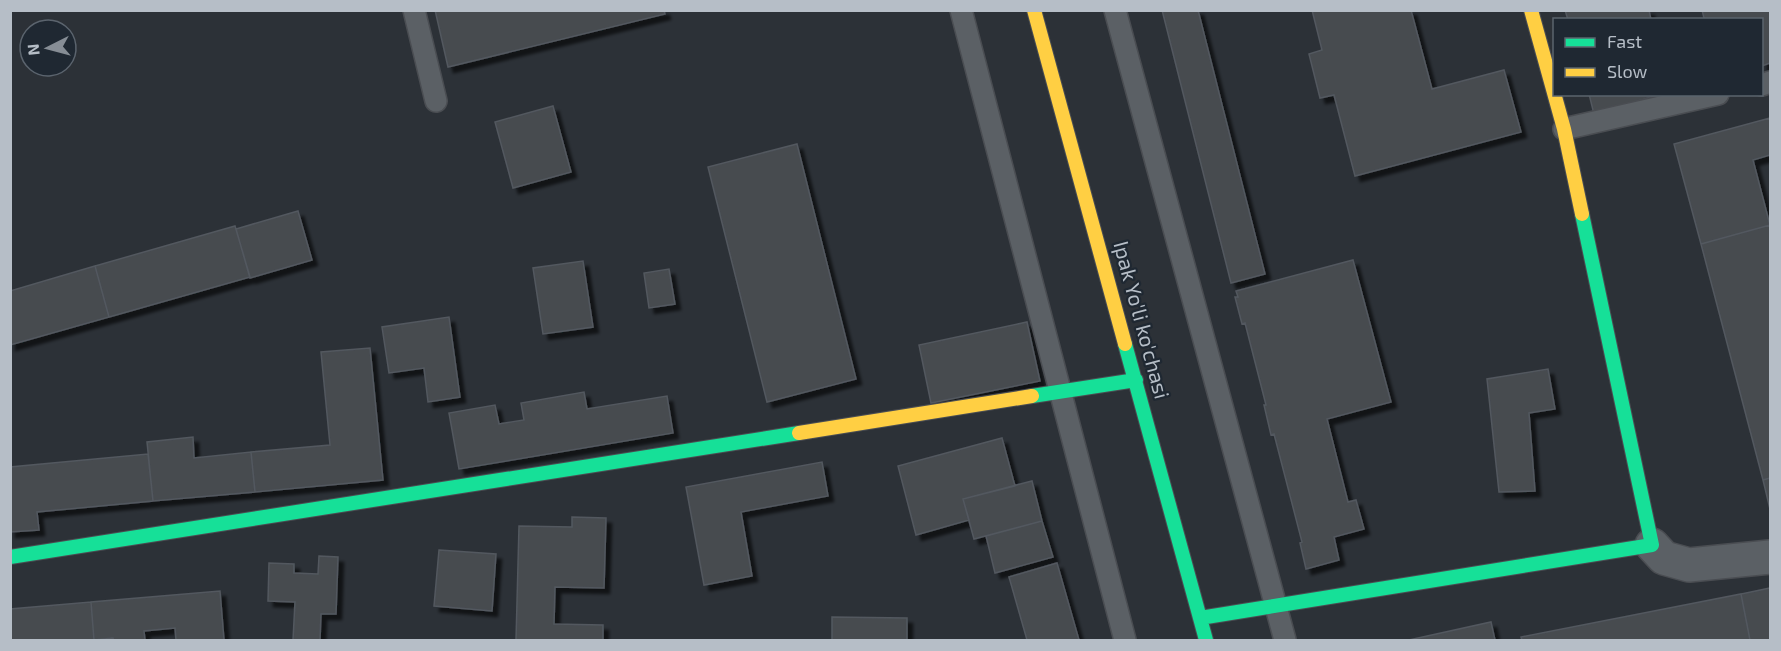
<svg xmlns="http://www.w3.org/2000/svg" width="1781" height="651" viewBox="0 0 1781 651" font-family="'Exo 2',sans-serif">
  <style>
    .building { fill: #464b50; stroke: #53585f; stroke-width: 1.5; filter: url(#shadow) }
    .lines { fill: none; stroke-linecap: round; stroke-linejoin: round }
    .lane-casing { stroke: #4a4d52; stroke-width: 24 }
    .street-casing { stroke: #4a4d52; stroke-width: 36 }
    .fast-casing { stroke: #4a4d52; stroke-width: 16 }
    .slow-casing { stroke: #4a4d52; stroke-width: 16 }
    .lane { stroke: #5b6065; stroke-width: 21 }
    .street { stroke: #5b6065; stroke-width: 33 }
    .fast { stroke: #16e098; stroke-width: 14 }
    .slow { stroke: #ffcf43; stroke-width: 14 }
    .labels { text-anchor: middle; stroke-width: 4.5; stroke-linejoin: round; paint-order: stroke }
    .street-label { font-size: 21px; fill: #b6bec7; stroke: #1f2832 }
  </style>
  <defs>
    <filter id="shadow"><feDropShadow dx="5.5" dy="5.5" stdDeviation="1.5" flood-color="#0009"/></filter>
  </defs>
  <rect width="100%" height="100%" fill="#2c3137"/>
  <path class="building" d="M435,10H664L665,14L448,67Z
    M1162,10H1198L1265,274L1231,283Z
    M1312,10H1411L1432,89L1504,70L1521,132L1355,176L1334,95L1320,98L1309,54L1322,50Z
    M1565,10H1649L1651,20H1568Z
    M1702,10H1770V63L1762,66V20H1700L1704,18Z
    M1589,94H1662L1594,114Z
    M553,106L571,172L513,188L495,122Z
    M1770,118V155L1753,160L1770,225L1701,244L1674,144Z
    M797,144L856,379L767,402L708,167Z
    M298,211L312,260L250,278L236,229Z
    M1770,225V478L1763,480L1701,244Z
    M235,226L250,277L109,317L95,266Z
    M1353,260L1391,402L1327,419L1348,502L1356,500L1364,529L1334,537L1339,560L1306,569L1300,543L1302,542L1274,434L1271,435L1264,405H1266L1245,323L1242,324L1235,297H1238L1236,291Z
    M583,261L593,327L543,334L533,268Z
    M95,266L109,317L10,345V291Z
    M669,269L675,304L649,308L644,273Z
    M449,317L460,397L428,402L424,368L389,373L382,327Z
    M1027,322L1040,381L931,403L919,345Z
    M370,348L383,480L255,492L251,452L330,445L321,352Z
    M1548,369L1555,409L1529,413L1535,491L1499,492L1487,379Z
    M584,392L587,409L667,396L673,433L459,469L449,413L495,405L499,424L524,420L521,403Z
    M193,437L194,458L251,452L255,492L153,501L147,442Z
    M1002,438L1015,486L963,499L969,520L916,535L898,466Z
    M148,454L153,501L37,512L39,530L10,532V467Z
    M822,462L828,496L741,512L752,576L704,585L686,487Z
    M1770,478V509L1763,480Z
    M1032,481L1042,521L974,539L963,499Z
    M572,517L606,518L604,588L555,587L554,624L603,625V640H516L519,526L572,527Z
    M1042,521L1053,557L995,573L986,536Z
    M439,550L496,554L492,611L434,606Z
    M319,556L338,557L336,614H321L320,640H293L295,602L268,601L269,563L294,564V573L318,574Z
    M1057,563L1079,640H1027L1009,577Z
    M1770,588V640H1750L1741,594Z
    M220,591L224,640H176L175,628L144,631L145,640H114L113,638L94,640L91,602Z
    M1741,594L1750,640H1522L1521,637Z
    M91,602L94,640H10V609Z
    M832,617L907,618V640H832Z
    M1491,622L1495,640H1409Z"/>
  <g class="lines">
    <g class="lane-casing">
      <path id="lane" d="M414,10L436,101
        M961,10L1125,640
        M1115,10L1285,640
        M1762,85L1770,82
        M1564,129L1718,94"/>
    </g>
    <g class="street-casing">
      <path id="street" d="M1652,545L1664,558L1689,565L1770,557"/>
    </g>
    <g class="fast-casing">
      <path id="fast" d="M1125,344L1206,640
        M1032,396L1136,380
        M10,557L799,433
        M1200,618L1652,545L1582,214"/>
    </g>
    <g class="slow-casing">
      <path id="slow" d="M1034,10L1125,344
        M1531,10L1564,129L1582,214
        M799,433L1032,396"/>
    </g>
    <use href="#lane" class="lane"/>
    <use href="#street" class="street"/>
    <use href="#fast" class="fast"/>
    <use href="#slow" class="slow"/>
  </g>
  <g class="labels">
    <g class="street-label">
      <text transform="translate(1141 320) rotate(75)" y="7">Ipak Yo'li ko'chasi</text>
    </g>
  </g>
  <rect width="1781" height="651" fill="none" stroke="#b6bec7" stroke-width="24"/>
  <rect x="1553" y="18" width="210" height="78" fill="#1f2832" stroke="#5b646e" stroke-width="1.5"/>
  <rect x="1565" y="38" width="30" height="9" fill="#16e098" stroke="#5b646e" stroke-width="1.5"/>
  <text x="1607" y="48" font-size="18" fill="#b6bec7">Fast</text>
  <rect x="1565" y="68" width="30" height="9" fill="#ffcf43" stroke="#5b646e" stroke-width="1.5"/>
  <text x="1607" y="78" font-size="18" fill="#b6bec7">Slow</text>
  <g transform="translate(48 48) rotate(264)"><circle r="28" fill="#1f2832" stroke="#5b646e" stroke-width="1.5"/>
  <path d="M0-4.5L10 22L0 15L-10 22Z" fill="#868d95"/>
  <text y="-9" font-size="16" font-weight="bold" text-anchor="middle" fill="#b6bec7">N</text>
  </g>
</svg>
